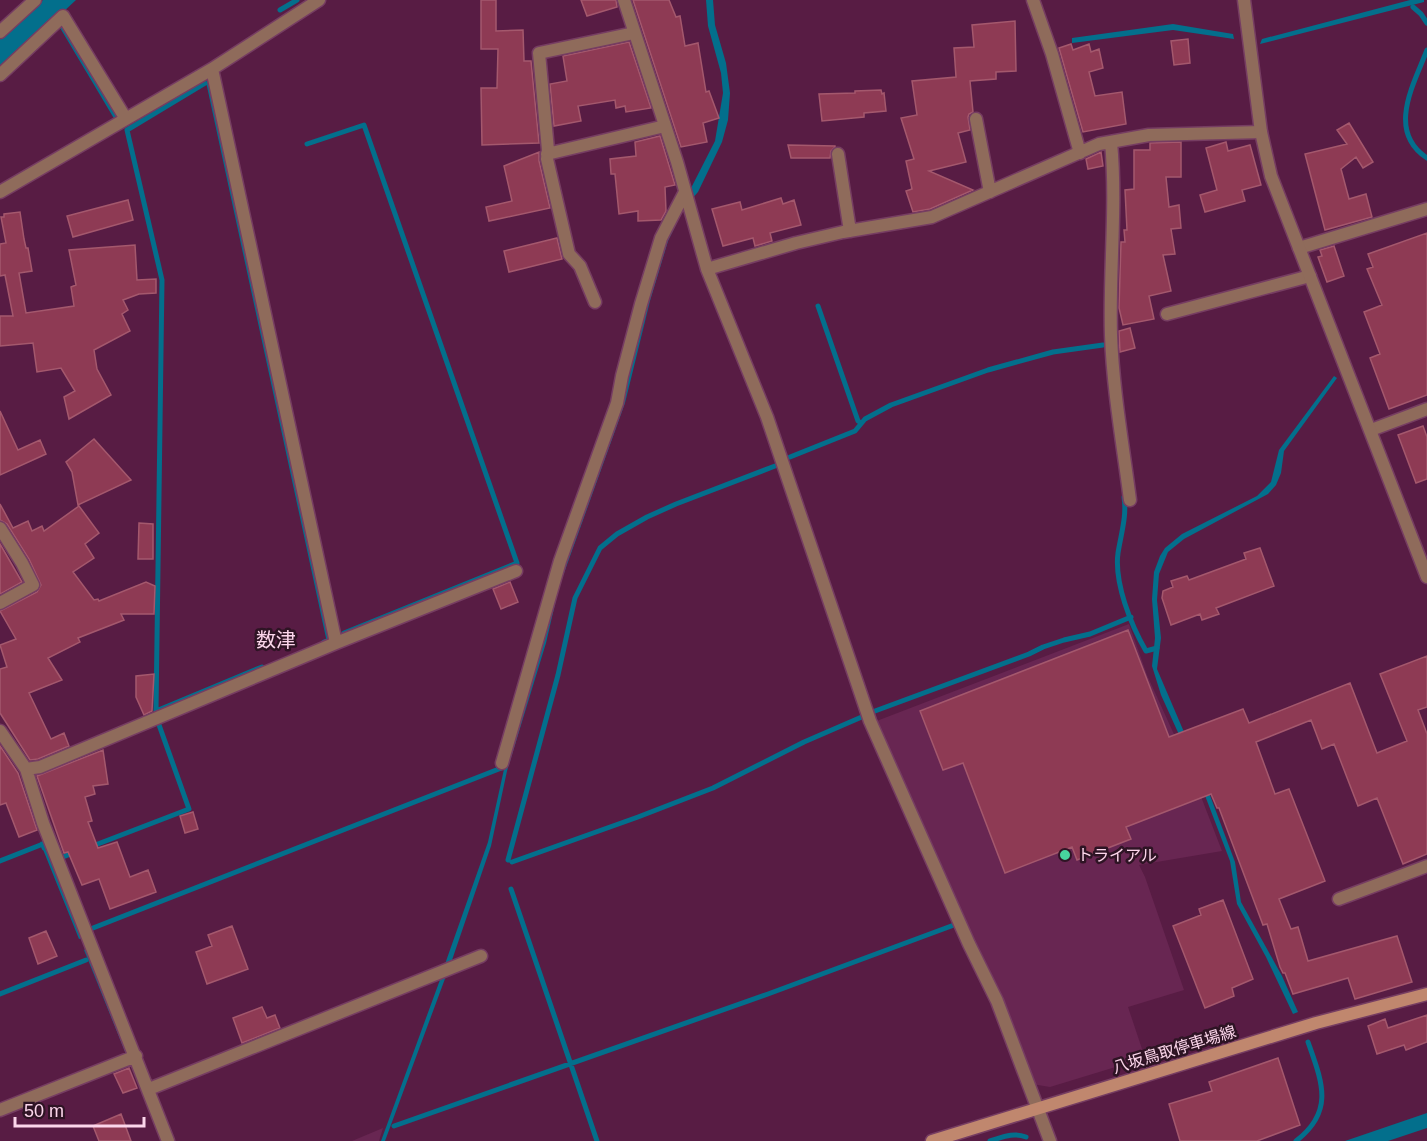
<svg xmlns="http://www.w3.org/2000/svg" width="1427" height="1141" viewBox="0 0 1427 1141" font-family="Helvetica,'Noto Sans JP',sans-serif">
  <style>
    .built { fill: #682652 }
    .water { fill: #036f8c }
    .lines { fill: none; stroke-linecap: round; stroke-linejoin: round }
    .stream { stroke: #036f8c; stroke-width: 5 }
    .building { fill: #8e3a54; stroke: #a4586d; stroke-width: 1.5 }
    .minor-casing { stroke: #763d62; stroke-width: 15 }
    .tertiary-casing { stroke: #763d62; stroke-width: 15 }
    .secondary-casing { stroke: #763d62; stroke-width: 15 }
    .minor { stroke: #8f6b5b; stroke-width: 12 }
    .tertiary { stroke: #8f6b5b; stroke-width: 12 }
    .secondary { stroke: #c0876e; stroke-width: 12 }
    .poi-dot { fill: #47d49e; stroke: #2e1424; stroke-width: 2 }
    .labels { text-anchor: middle; stroke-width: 5; stroke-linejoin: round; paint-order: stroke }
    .poi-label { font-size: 16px; fill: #fcd6eb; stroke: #2e1424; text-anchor: start }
    .street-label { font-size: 16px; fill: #fcd6eb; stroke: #2e1424 }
    .quarter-label { font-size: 20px; fill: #fcd6eb; stroke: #2e1424 }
  </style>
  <rect width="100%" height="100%" fill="#581c44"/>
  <path class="built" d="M1129,624L1147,675L1193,776L1222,851L1139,865L1145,877L1184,990L1128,1007L1145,1058L1050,1087L1032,1084L874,722Z
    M383,1128L379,1141H352Z"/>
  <path class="water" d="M43,0H76L0,71V39Z
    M706,0H713L715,25L726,63L730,93L728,120L722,142L698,192L684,208L668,241L650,301L625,403L559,587L546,643L507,771L491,846L451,963L445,964L488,842L508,751L663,243L715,141L723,93L721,73L708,26Z
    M1410,0H1424V2L1260,44L1262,39Z
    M1173,24L1233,34L1234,39L1173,30L1072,43V38Z
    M1334,376L1337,378L1284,451L1281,473L1276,485L1268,494L1184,539L1168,552L1159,574L1157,600L1161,638L1157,669L1202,774L1235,862L1241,902L1282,976L1298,1012L1293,1014L1266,957L1237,904L1230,861L1196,772L1161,695L1152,666L1155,638L1152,599L1154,572L1160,556L1165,548L1182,534L1257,496L1271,482L1279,450Z
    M44,841L83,938L79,939L40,842Z
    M87,948L128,1051L126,1054L84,950Z
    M446,976L385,1141H381L441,977Z
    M1427,1113V1128L1388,1141H1345Z"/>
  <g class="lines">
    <path class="stream" d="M1413,7L1421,14L1427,23
      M280,10L297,0
      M63,28L116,117
      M1427,50C1414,84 1386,131 1427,158
      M205,83L127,130L162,280L156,711L262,667
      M209,84L329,640L324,642
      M307,144L364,125L517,563L344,633
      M818,306L858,421L861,423
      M790,457L855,431L865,419L891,405L988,370L1053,352L1103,345
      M1124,497C1127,516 1121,534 1118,553C1114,583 1131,625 1146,651L1157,648
      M875,711L1029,654L1043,647L1064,640L1090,634L1131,617
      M90,847L189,809L158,722
      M63,857L75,852
      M508,860L558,675L575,598L600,548L617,534L647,517L676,504L775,466
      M0,861L43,844L44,848
      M512,862L638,817L713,788L804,742L864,716
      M511,889L597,1141
      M93,928L504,767
      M0,994L86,960
      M394,1126L768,994L954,925
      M990,1141C1003,1137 1013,1132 1026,1137
      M1296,1141C1335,1111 1322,1082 1308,1042"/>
  </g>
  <path class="building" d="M481,0H496V31L523,30L524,61H531L539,143L482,145L481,88H497L498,49H481Z
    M581,0H616L617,7L587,16Z
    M633,0H669L676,17L680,16L685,46L698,43L706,92L709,91L719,118L703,123L707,142L681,147Z
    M1015,21L1016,71L996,72V79L970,81L973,112L969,114L968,117L970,130L958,133L966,162L929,171L973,190L930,209L913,212L906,191L912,189L906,161L914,159L901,118L917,115L912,81L956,77L954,48L974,47L972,25Z
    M1188,39L1190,63L1174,65L1171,41Z
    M629,42L651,108L626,112L625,106L616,108L615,100L578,106L581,121L554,126L550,84L567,81L563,56Z
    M1071,44L1073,50L1089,44L1091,52L1099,49L1103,68L1089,72L1095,96L1122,92L1126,124L1083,132L1059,48Z
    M881,90L882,94L884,93L886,111L864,113V117L822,121L819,94L855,93V91Z
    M1349,123L1373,162L1363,168L1356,157L1341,169L1349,199L1366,194L1372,217L1325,230L1305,154L1347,144L1337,130Z
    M660,136L675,185L665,187L666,211L661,220L638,221V211L619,214L615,174H611L610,159L636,156L635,142Z
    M1181,142V177H1166L1169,207L1179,205L1181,228L1171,229L1175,254L1163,255L1171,291L1149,296L1154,319L1123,325L1119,308L1121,242H1125L1124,230H1127L1125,190L1134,189V150H1150V143Z
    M1226,142L1228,151L1250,145L1261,185L1242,190L1245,201L1205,212L1200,195L1217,190L1206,148Z
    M788,145L835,146V147L831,151L830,158H791Z
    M539,152V161L550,208L489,221L486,207L512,201L504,166Z
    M1101,152L1103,166L1088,169L1086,159Z
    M781,198L783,204L794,200L801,225L770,233L772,241L755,246L753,238L723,246L712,209L740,202L742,210Z
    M128,200L133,220L73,237L67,216Z
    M20,212L24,239L26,248H28L32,271L19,273L26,313L74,306L71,287L76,285L69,250L135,245L137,280L156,279V293L139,294L123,300L128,310L122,314L130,331L94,350L97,369L111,395L69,419L64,397L75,391L61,368L37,372L33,343L0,346V316H13L5,275L0,276V244L6,243L1,217H4V214Z
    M1427,233V395L1389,409L1370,358L1380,354L1364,312L1382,305L1367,269L1373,267L1368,254Z
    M557,238L562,259L509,272L504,251Z
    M1334,246L1344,276L1327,282L1318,257L1322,256L1320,250Z
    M1130,328L1135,348L1120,352L1119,331Z
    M0,411L18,450L40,440L46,454L0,475Z
    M1423,426L1427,437V479L1416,483L1398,435Z
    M94,439L131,480L78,505L72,472L66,462Z
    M0,504L13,528L28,521L32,531L42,526L44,531L79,506L99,533L85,544L94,558L73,572L94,600L98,599L99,601L146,582L155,586L154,614H121L124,620L78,638L80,642L48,658L62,680L29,693L51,739L64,733L69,746L38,759L30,760L0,713V669L7,667L0,645L16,639L0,611L37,592L41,585L29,559L7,524L0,520Z
    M139,523L153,524V559H138Z
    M0,544L22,582L0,594Z
    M1260,548L1274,586L1216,608L1219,614L1202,620L1200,614L1171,625L1162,598L1163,591L1173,587L1171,581L1187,576L1189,580L1246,559L1244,553Z
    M510,582L518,602L501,609L493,589Z
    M1128,630L1169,737L1243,709L1249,723L1350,683L1377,753L1407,741L1380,674L1427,656V707L1418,710L1427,734V854L1403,864L1377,798L1358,806L1334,744L1322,749L1311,720L1256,742L1275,794L1289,789L1325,881L1279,899L1291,929L1298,927L1308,961L1397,936L1412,982L1355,999L1348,978L1293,994L1285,973H1283L1280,967L1267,924L1263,925L1219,808H1217L1211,794L1126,827L1131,839L1077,860L1072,847L1005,873L963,763L943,770L920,711Z
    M154,674L152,711L144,715L136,697V676Z
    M0,746L18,773L37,830L19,837L6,803L0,805Z
    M103,750L108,784L93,786L95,794L85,797L92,821L88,822L98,848L117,842L130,877L148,870L156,892L110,909L99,879L82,885L68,852L64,853L37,776Z
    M193,812L198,829L185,833L180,816Z
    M1223,900L1253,979L1232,988L1234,996L1205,1008L1173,926L1201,915L1199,909Z
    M232,926L248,969L207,984L196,952L212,946L208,935Z
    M46,931L57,956L38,964L29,938Z
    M262,1007L267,1018L275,1015L280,1028L242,1043L233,1018Z
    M1427,1015V1042L1406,1050L1404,1045L1377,1054L1368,1026L1385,1019L1388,1028Z
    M1278,1058L1300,1125L1257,1141H1180L1169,1104L1212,1091L1209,1082Z
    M129,1068L137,1088L123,1093L114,1074Z
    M121,1114L131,1141H99L93,1126Z"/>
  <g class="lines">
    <g class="minor-casing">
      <path id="minor" d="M624,0L677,162L707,269L767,417L870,721L969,944L997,1001L1050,1141
        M1033,0L1052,54L1080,153
        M0,32L35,0
        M212,69L336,643
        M0,75L63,16L126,119
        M976,119L990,192
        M1111,142C1117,206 1109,271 1111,335C1113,391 1123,445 1130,500
        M547,154L665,126
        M838,154L850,231
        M0,192L212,69L319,0
        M1299,248L1427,209
        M707,269L796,243L843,232L932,217L1099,144L1149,135L1261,132
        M595,302L580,266L569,254L547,159L548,150L539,53L634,33
        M1167,314L1310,276
        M1371,430L1427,409
        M0,528L22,563L33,585L0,603
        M0,731L26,769L43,823L168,1141
        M502,763L560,561L617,403L622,376L641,304L661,238L685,192
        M26,769L40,767L336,643L516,571
        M1339,899L1427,866
        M149,1089L481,956
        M0,1110L136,1056"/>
    </g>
    <g class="tertiary-casing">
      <path id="tertiary" d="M1244,0L1261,132L1271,176L1427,577"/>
    </g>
    <g class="secondary-casing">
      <path id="secondary" d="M932,1141L1316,1023L1427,994"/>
    </g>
    <use href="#minor" class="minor"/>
    <use href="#tertiary" class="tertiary"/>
    <use href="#secondary" class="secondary"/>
  </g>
  <circle class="poi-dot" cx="1065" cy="855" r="6"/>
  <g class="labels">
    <g class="poi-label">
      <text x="1077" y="861">トライアル</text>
    </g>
    <g class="street-label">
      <text transform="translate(1174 1049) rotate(-17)" y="6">八坂鳥取停車場線</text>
    </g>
    <g class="quarter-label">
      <text x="276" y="647">数津</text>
    </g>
  </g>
  <path d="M15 1117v9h129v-9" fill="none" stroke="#fcd6eb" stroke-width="3"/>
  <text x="24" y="1117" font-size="18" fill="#fcd6eb" stroke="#2e1424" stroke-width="4.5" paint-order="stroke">50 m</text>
</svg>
